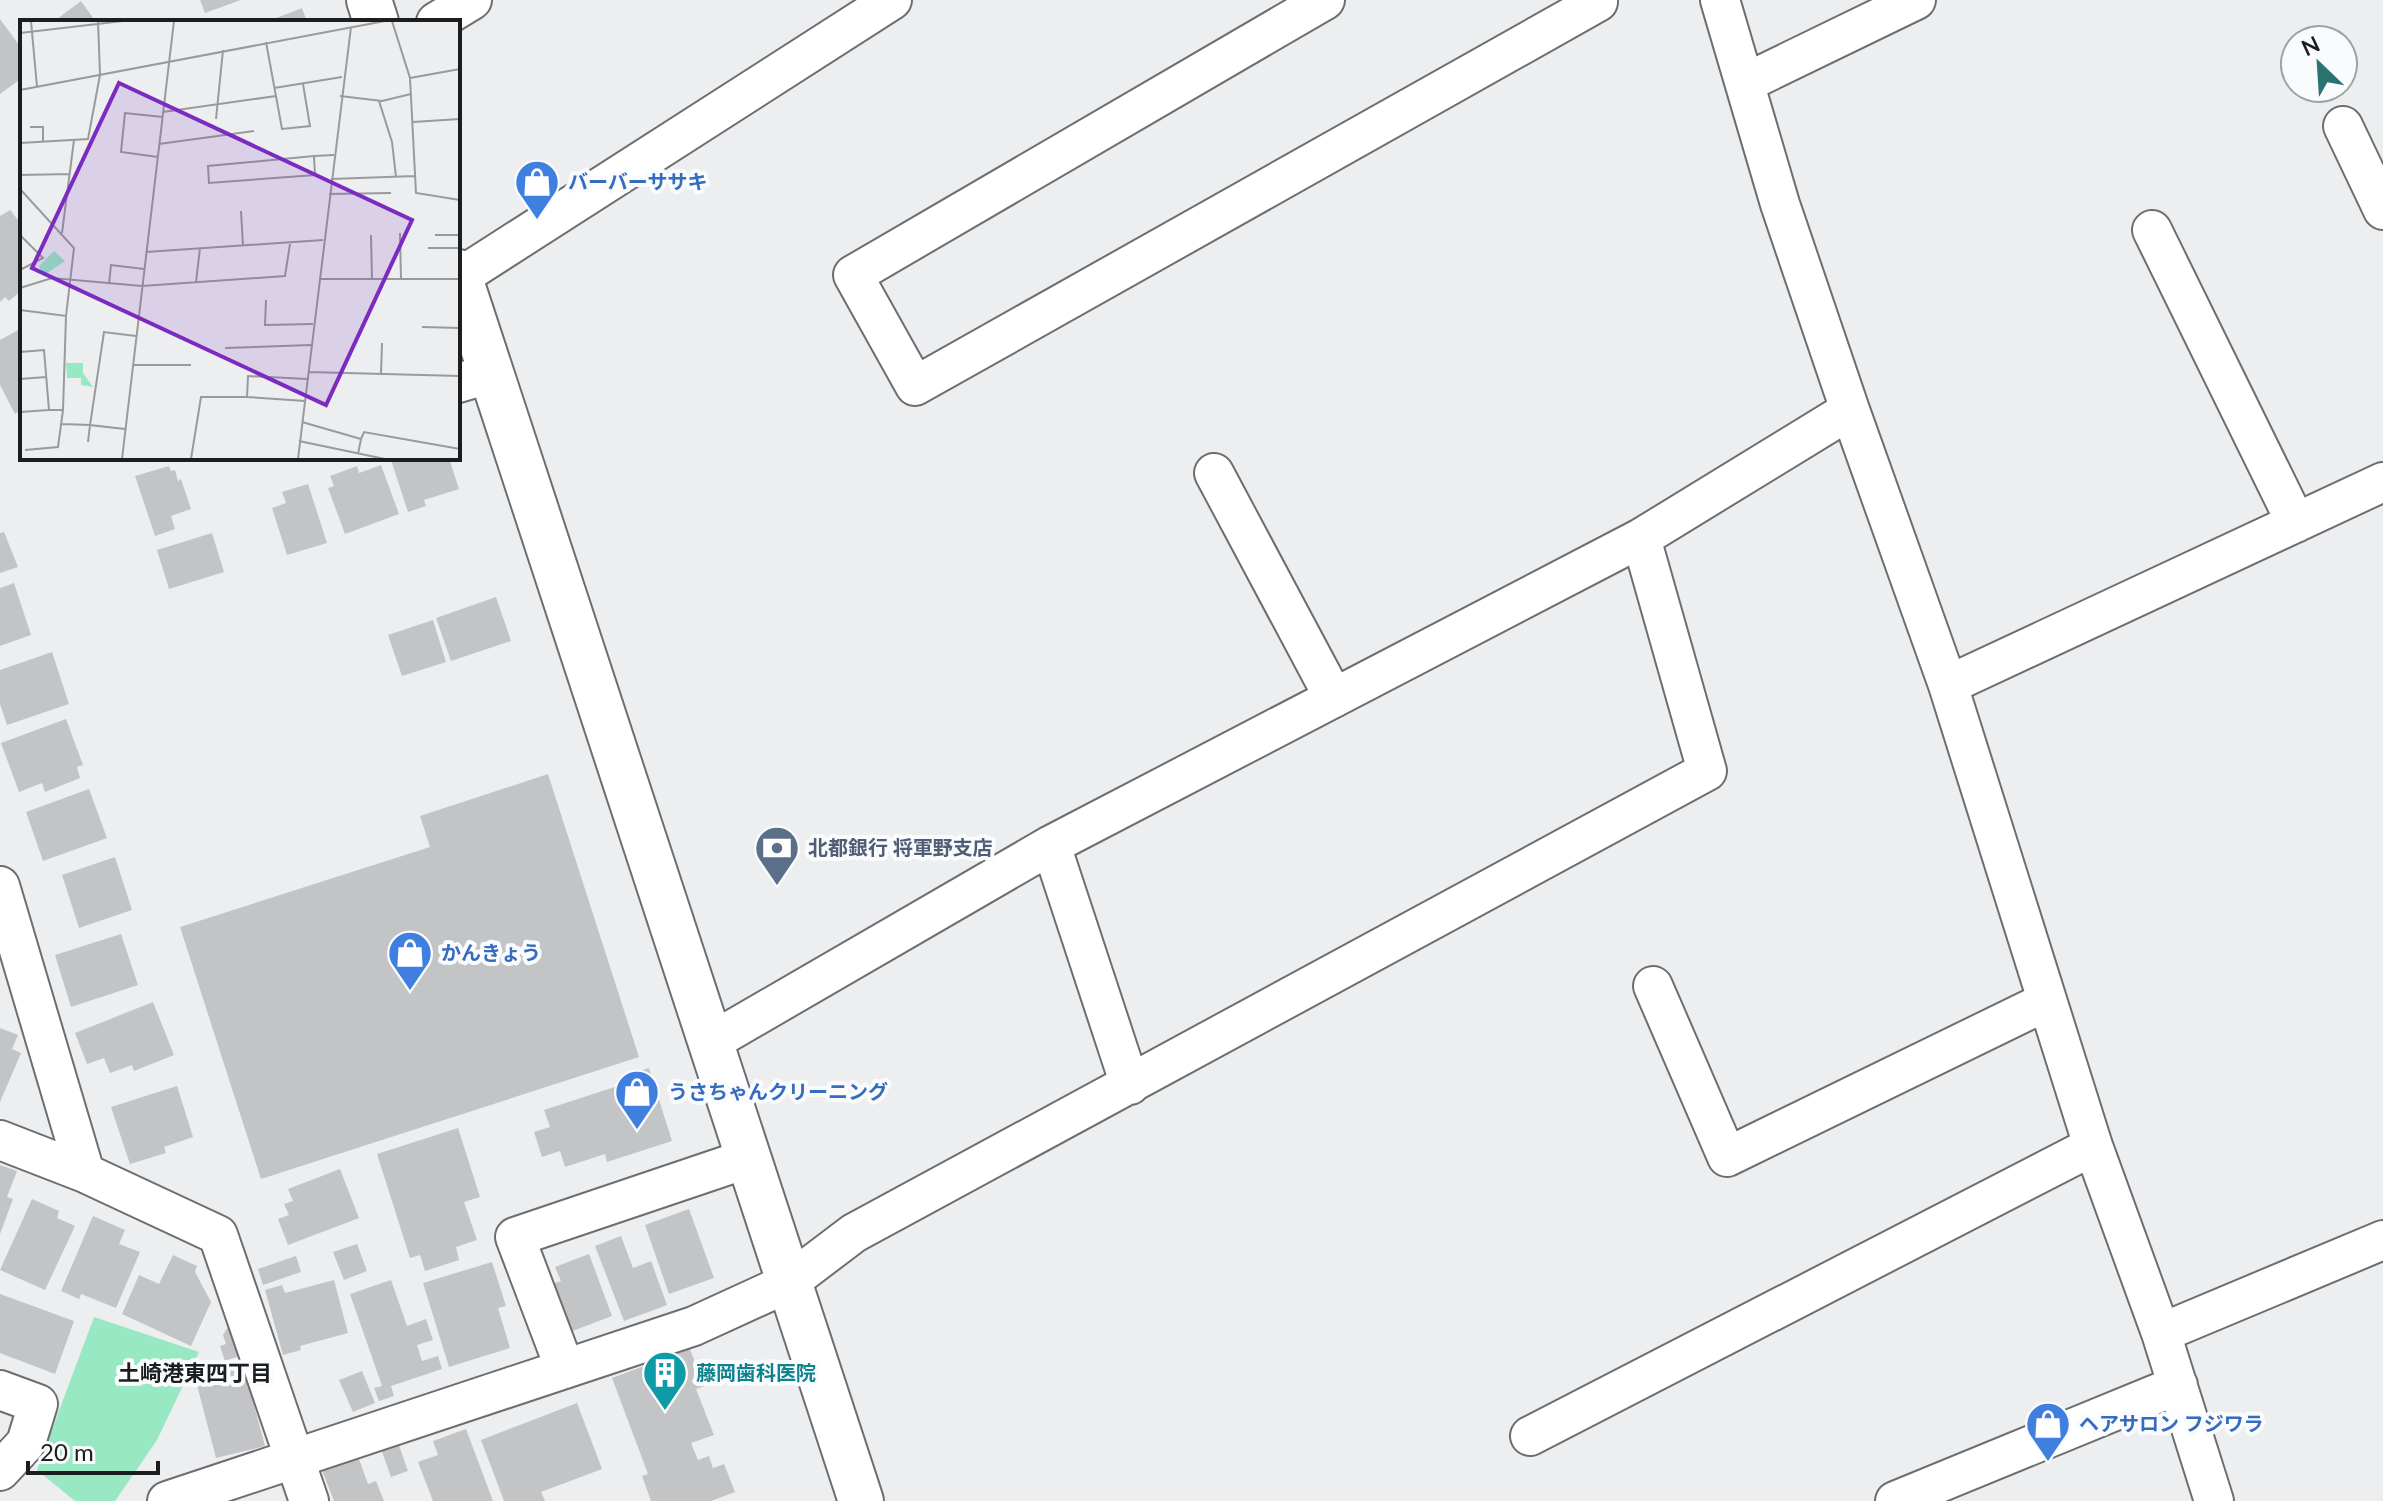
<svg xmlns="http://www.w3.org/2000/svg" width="2383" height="1501" viewBox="0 0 2383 1501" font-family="Lato,'Noto Sans JP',sans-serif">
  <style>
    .green { fill: #98e9c3 }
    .building { fill: #c3c4c6 }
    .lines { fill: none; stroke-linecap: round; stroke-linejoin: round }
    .street-casing { stroke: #6c6e70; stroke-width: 42 }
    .secondary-casing { stroke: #6c6e70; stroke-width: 48 }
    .street { stroke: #fff; stroke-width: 38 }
    .secondary { stroke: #fff; stroke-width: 44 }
    .labels { text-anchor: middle; stroke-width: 8; stroke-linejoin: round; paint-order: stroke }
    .shop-label { font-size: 20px; font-weight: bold; fill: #366cbe; stroke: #f9fbfd; text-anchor: start }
    .service-label { font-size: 20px; font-weight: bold; fill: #4e5e75; stroke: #f9fbfd; text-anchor: start }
    .culture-label { font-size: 20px; font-weight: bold; fill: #0d838f; stroke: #f9fbfd; text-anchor: start }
    .neighbourhood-label { font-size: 22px; font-weight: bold; fill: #1c1d1e; stroke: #f9fbfd }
    .inset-road { fill: none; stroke: #999a9c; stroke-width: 2 }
    .view { fill: #7b2cbf; fill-opacity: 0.15; stroke: #7b2cbf; stroke-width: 4 }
    .inset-edge { fill: none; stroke: #1c1d1e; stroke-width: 4 }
  </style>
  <rect width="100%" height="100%" fill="#eceef0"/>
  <path class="green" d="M94,1317L199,1352L157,1440L115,1501H75L37,1470Z"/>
  <path class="building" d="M200,0H241L205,13Z
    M81,1L96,22H53Z
    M302,8L307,22H266Z
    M0,19L22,49V78L0,94Z
    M10,210L22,225V290L9,301L5,297L0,302V216Z
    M22,328V410L15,414L0,385V340Z
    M397,458H449L459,489L424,500L426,506L408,512L391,460Z
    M381,465L399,514L345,534L328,488L334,486L330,476L357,466L359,473Z
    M169,466L171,471L175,470L178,481L181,479L191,509L171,516L175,529L155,536L135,476Z
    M308,484L327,543L287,555L272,508L286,503L282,492Z
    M4,532L18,567L0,573V533Z
    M212,533L224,572L169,589L157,550Z
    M14,583L31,635L0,646V588Z
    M496,597L511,641L451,661L436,618Z
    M433,620L446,662L402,676L388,635Z
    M52,652L69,704L7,725L0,704V670Z
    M66,719L83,765L77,767L80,778L45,792L42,783L19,792L1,743Z
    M548,774L639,1057L261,1179L180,927L430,847L420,816Z
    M89,789L107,838L43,861L26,812Z
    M115,857L132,910L79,928L62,875Z
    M121,934L138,985L71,1007L55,955Z
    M153,1002L174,1055L134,1071L132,1065L110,1073L104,1058L87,1064L75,1033Z
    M0,1028L18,1035L12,1049L21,1053L0,1102Z
    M649,1068L672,1141L607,1162L605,1154L565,1167L560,1151L542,1157L534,1132L550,1127L544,1110L630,1082L628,1075Z
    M177,1086L193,1137L164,1147L166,1153L130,1164L111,1107Z
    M458,1128L480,1197L464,1202L477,1240L456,1247L459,1260L425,1271L420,1255L410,1258L377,1154Z
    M0,1165L17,1171L7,1197L13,1199L0,1234Z
    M340,1169L359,1218L288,1245L278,1219L289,1215L284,1204L293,1201L288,1189Z
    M32,1199L59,1211L57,1218L75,1226L45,1290L0,1270Z
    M689,1209L714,1278L669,1294L645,1225Z
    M93,1216L125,1230L119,1244L140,1252L116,1308L81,1294L79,1299L61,1291Z
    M621,1236L633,1268L651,1261L667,1305L624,1321L595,1246Z
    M357,1244L367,1271L344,1280L333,1252Z
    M589,1254L612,1316L570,1332L552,1284L561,1281L555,1267Z
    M173,1255L197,1266L195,1272L211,1302L191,1346L122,1314L139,1275L159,1284Z
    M296,1256L301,1272L263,1285L258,1269Z
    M492,1262L506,1306L498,1308L510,1348L449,1367L423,1283Z
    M334,1280L348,1333L300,1346L301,1350L283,1355L265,1290L282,1285L285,1293Z
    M391,1280L407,1326L426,1319L433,1340L417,1345L422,1361L438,1356L442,1369L391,1386L394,1396L379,1401L374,1388L382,1386L350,1294Z
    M0,1294L74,1321L55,1374L0,1353Z
    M233,1319L245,1354L225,1361L220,1346L226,1344L223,1335Z
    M690,1349L704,1386L696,1389L714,1435L691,1443L698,1460L709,1456L713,1468L724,1464L735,1492L711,1501H651L642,1476L648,1474L612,1378Z
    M242,1360L265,1446L216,1458L197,1385L210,1382L207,1369Z
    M362,1371L375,1403L353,1412L339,1380Z
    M577,1403L602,1469L541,1492L545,1501H504L481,1440Z
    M466,1429L493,1501H433L418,1462L438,1455L433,1441Z
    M396,1437L408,1471L391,1477L379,1443Z
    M356,1451L368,1484L376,1481L384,1501H334L320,1465Z"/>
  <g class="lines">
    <g class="street-casing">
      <path id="street" d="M1325,0L853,275L915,386L1598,2L1597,0
        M1720,0L1780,204L1850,410L1948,685L2093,1146L2161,1333L2214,1501
        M436,22L472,0
        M1745,83L1916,0
        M2343,126L2383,210
        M2152,230L2296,523
        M460,277L892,0
        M458,383L492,373
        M1214,473L1334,698
        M1948,685L2383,482
        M1051,845L1130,1085
        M0,886L85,1173
        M1653,986L1727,1157L2047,1001
        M711,1042L1051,845L1641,538L1850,410
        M0,1140L85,1173L218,1235L309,1501
        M2161,1333L2383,1240
        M565,1369L515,1237L749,1158
        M0,1390L38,1404L26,1443L0,1471
        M1530,1436L2093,1146
        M167,1501L694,1326L788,1283L854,1233L1707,771L1641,538
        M1895,1501L2178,1385"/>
    </g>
    <g class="secondary-casing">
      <path id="secondary" d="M369,0L376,22
        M458,272L861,1501"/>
    </g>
    <use href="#street" class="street"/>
    <use href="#secondary" class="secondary"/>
  </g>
  <defs>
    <g id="shop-pin" transform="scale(2.3)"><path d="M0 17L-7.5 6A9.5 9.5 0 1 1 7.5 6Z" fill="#3f7fe0" stroke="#f9fbfd"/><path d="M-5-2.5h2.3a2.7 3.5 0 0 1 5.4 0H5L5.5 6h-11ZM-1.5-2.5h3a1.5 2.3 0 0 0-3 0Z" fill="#fff"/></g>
    <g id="bank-pin" transform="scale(2.3)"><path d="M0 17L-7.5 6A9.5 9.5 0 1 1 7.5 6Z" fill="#5c6f8a" stroke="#f9fbfd"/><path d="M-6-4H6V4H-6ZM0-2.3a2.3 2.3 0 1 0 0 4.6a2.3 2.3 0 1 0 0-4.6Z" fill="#fff"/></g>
    <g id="building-pin" transform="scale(2.3)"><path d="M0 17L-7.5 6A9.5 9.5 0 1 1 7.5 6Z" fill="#0f9aa8" stroke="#f9fbfd"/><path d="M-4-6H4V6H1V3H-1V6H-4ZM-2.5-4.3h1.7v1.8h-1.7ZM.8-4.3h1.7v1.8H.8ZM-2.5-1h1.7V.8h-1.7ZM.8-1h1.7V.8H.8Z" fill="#fff"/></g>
  </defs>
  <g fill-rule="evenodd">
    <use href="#shop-pin" x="537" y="182"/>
    <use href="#bank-pin" x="777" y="848"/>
    <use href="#shop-pin" x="410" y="953"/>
    <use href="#shop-pin" x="637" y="1092"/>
    <use href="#building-pin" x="665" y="1373"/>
    <use href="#shop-pin" x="2048" y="1424"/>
  </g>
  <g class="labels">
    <g class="shop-label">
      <text x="568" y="189">バーバーササキ</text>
      <text x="441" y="960">かんきょう</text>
      <text x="668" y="1099">うさちゃんクリーニング</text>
      <text x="2079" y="1431">ヘアサロン フジワラ</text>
    </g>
    <g class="service-label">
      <text x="808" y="855">北都銀行 将軍野支店</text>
    </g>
    <g class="culture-label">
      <text x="696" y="1380">藤岡歯科医院</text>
    </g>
    <g class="neighbourhood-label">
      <text x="195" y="1381">土崎港東四丁目</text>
    </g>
  </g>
  <g transform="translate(20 20)">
    <rect width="440" height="440" fill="#eceef0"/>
    <path d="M34,231L45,241L23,256L19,246ZM46,343H63V353L73,367L61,365V358H47Z" fill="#98e9c3"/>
    <path class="inset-road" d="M11,1L17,67M372,1L390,58L396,173L440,180M0,13L103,1M246,22L262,109L290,106L283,64M390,58L440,49M254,68L322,57M0,70L365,1M320,76L362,81L391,74M359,81L372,122L376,157M143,92L256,76M196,99L203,30M393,102L440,99M10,107H23V121M0,123L68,119L80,55L78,1M139,124L234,111M294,136L295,155L189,163L188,146L294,136L314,135M138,137L101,132L105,93L143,97M0,155L50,154M311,159L395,156M0,169L54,228L46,296L0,290M309,174L371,173M221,191L223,226M42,213L54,120M380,213L381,259M0,215L23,238L0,250M351,215L352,259M415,215H440M408,228H440M126,232L303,220M299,259H440M176,262L180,228M89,264L91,245L124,249M0,268L32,258L122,266L265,256L270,224M246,280L245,305L293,304M402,307L440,308M205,328L291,325M0,332L24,330L29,390H43L46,296M113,345H171M288,352L440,356M361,354L362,323M0,359L26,357M285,381L227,377L228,356L287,359M0,392L29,390M282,402L341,419L338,434M41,404L70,405L68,422M105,409L70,405L84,312L116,316M341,419L344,412L440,429M279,421L365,439M5,430L38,427L43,390M102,439L154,1M102,439H163M171,439L181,377H227M278,439L331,7"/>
    <path class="view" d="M99,63L392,200L306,385L12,248Z"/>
    <rect width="440" height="440" class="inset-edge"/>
  </g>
  <g transform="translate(2319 64) rotate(335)"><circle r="38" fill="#f9fbfd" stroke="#a1a2a4" stroke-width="2"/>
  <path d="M0-6L14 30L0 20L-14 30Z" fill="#297370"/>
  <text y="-12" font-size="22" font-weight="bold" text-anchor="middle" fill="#1c1d1e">N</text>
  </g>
  <path d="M28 1461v12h130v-12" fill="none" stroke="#1c1d1e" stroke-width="4"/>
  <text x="40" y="1461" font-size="24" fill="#1c1d1e" stroke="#f9fbfd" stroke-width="6" paint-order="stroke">20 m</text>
</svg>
